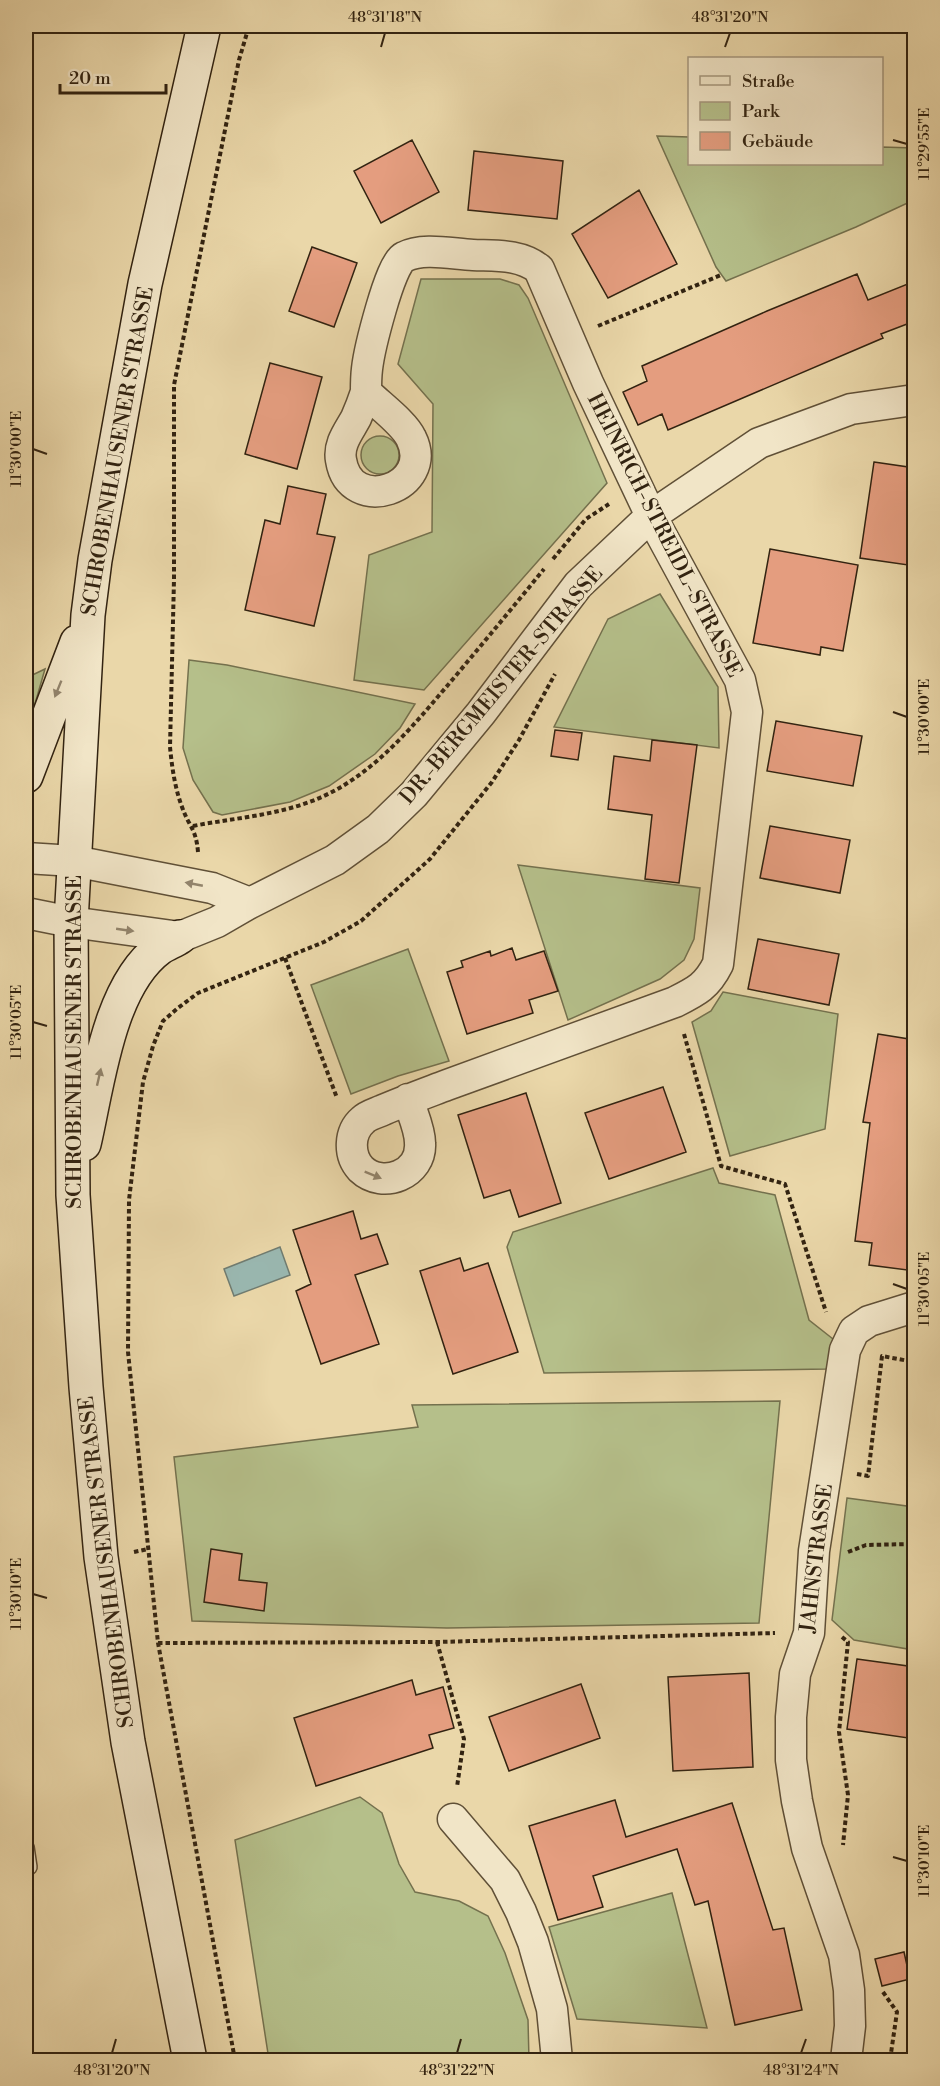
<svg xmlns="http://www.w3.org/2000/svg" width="940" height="2086" viewBox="0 0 940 2086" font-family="'Libre Bodoni',serif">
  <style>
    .green { fill: #b5bf8a; stroke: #74714e; stroke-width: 1.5 }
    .water { fill: #9ab8b1; stroke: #707c71; stroke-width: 1.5 }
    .building { fill: #e49d7f; stroke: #322311; stroke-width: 1.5 }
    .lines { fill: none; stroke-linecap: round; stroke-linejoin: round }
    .lane-casing { stroke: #605037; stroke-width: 18 }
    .street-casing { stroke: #605037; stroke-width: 33 }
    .secondary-casing { stroke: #322311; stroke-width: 36 }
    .path { stroke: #322311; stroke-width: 4; stroke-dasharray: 4.5 3; stroke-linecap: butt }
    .lane { stroke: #f1e5c7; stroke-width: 15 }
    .street { stroke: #f1e5c7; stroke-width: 30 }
    .secondary { stroke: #f1e5c7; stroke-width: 33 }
    .oneway { fill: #92846c }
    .ticks { fill: none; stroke: #322311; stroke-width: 2 }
    .labels { text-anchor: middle; stroke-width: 6; stroke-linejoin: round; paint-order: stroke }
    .street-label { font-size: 21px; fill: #322311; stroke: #f1e5c7 }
    .neatline { fill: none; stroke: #322311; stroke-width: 2 }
    .ticks-label { font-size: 15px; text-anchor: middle; fill: #322311 }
  </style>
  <rect width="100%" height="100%" fill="#ead7a9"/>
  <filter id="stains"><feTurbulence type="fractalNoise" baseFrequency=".00333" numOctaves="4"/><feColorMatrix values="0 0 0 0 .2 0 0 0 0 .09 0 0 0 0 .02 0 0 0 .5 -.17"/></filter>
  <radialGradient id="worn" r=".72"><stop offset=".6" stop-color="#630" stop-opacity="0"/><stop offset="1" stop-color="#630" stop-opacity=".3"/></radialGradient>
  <path class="green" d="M657,136L689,137L690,164H882V147L914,148V200L856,227L726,281L716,267Z
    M421,279H500L519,285L528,298L607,483L424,690L354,680L369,555L432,532L433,404L398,364Z
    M361 455a19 19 0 1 1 38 0a19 19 0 1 1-38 0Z
    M660,594L718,687L719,748L554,727L608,619Z
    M189,660L227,665L415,704L400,728L375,754L329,786L290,802L222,815L213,812L193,780L183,748Z
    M45,669L26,735V678Z
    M518,865L700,888L694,939L684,960L660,979L568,1020Z
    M408,949L449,1061L398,1076L351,1094L311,985Z
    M723,992L838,1014L825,1129L730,1156L692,1022L711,1011Z
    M713,1168L719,1183L775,1195L809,1320L833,1339L828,1369L544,1373L507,1247L513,1232Z
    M780,1401L759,1623L447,1628L192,1621L174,1457L418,1427L412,1405Z
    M847,1498L914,1507V1650L854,1640L832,1620Z
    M360,1797L382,1813L399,1864L415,1892L459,1901L488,1916L505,1953L528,2020L529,2060H269L235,1840Z
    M672,1893L707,2028L577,2019L549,1927Z"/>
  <path class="water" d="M280,1247L290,1275L234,1296L224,1269Z"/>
  <path class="building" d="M412,140L439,192L381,223L354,171Z
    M474,151L563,161L557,219L468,210Z
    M639,190L677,264L608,298L572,234Z
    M312,247L357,263L334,327L289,311Z
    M857,274L868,300L915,281V321L881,334L883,338L668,430L662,414L638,425L623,392L647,381L642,366L767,311Z
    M270,363L322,377L297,469L245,454Z
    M874,462L915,468V566L860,558Z
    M288,486L326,494L317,534L335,537L314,626L245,610L265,520L280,524Z
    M770,549L858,565L843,651L821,647L820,655L753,643Z
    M776,721L862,736L853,786L767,771Z
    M555,730L582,733L578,760L551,756Z
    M652,740L697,745L679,883L645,879L652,815L608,809L614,756L650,761Z
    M770,826L850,840L840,893L760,878Z
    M758,939L839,954L829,1005L748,989Z
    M512,948L516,960L544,951L558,991L529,1000L533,1013L467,1034L447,972L463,967L461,961L490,951L491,956Z
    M878,1034L915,1040V1271L869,1265L872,1243L855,1241L870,1123L863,1122Z
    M663,1087L686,1152L609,1179L585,1113Z
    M526,1093L561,1203L519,1217L510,1190L484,1198L458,1115Z
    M353,1211L361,1239L377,1234L388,1264L355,1275L379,1344L321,1364L296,1291L311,1284L293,1230Z
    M460,1258L464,1271L488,1263L518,1352L453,1374L420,1271Z
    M211,1549L242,1554L239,1580L267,1583L264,1611L204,1602Z
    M857,1659L915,1667V1739L847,1729Z
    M749,1673L753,1767L673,1771L668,1677Z
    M412,1680L416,1695L443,1687L454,1728L429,1735L433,1748L316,1786L294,1718Z
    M581,1684L600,1738L509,1771L489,1717Z
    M615,1800L626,1837L732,1803L773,1930L784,1928L802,2010L735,2025L708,1901L695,1905L677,1849L593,1876L603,1907L558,1920L529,1826Z
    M904,1952L910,1979L882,1986L875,1959Z"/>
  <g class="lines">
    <g class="lane-casing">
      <path id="lane" d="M26,1847L29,1867H26"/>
    </g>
    <g class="street-casing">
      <path id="street" d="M366,392C366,384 366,377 367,369C369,351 390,263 404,257C423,247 452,254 473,255C496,256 520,254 539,269L588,383L651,516L740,680L747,712L718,964C707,986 697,991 675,1002C599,1029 523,1057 447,1085C426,1093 404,1101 383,1110C377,1113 368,1115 363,1120C349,1132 348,1155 361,1169C383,1190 422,1174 420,1143C420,1129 412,1113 408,1099
        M366,392C379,405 404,423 411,438C436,488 350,517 341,460C338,444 349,431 356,418C360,409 363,401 366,392Z
        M26,858L74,861L212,888L250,903
        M26,913L71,922L180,937L217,922L250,903L335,860L378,829L414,794L481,713L578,585L651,516L759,443L851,409L914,400
        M453,1819L505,1880L521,1912L533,1942L552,2009L557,2060
        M846,2060L850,2026L849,1990L844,1955L807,1848L797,1801L791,1760V1717L795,1674L809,1633L814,1551L845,1350L854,1331L869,1321L914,1307"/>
    </g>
    <g class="secondary-casing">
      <path id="secondary" d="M26,776L77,642
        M84,1144C98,1084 108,986 160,948C166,944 174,941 180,937
        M190,2060L128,1742L101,1557L86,1387L73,1195L71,922L88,615L95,560L145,284L204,26"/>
    </g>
    <path class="path" d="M598,326L721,275
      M553,559L586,519L609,504
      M193,826C239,817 287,815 330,793C381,767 417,721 453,679C484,642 514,606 544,569
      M198,852C196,828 189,827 182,807C175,788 172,768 170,747L174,579V385L239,60L249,26
      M285,958L337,1098
      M684,1034L721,1166L785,1184L826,1312
      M857,1474L868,1476L882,1356L914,1362
      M134,1552L148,1549
      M848,1552L866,1545L914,1544
      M842,1637L848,1642L839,1732L848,1795L843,1845
      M437,1642L464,1739L457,1787
      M158,1643L437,1642L775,1633
      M883,1992L897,2012L890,2060
      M235,2060L158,1643L128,1352L129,1200L143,1082L153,1046L163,1021L178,1008L198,993L324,942L361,921L430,859L492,782L519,740L555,674"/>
    <use href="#lane" class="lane"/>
    <use href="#street" class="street"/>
    <use href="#secondary" class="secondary"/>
  </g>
  <defs><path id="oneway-solid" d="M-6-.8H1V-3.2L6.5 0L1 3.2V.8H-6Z" transform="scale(1.5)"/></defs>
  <g class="oneway">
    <use href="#oneway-solid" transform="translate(58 689) rotate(112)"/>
    <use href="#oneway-solid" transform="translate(194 884) rotate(-169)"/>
    <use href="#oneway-solid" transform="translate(125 930) rotate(8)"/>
    <use href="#oneway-solid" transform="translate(99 1077) rotate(-77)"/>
    <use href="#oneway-solid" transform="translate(373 1175) rotate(22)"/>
  </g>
  <path class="ticks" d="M381,47L385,33M725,47L730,33M893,140L907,144M33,449L47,454M893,712L907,717M33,1022L47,1026M893,1284L907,1289M33,1594L47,1598M893,1857L907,1861M112,2053L116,2039M457,2053L461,2039M801,2053L806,2039"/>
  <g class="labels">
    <g class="street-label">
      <text transform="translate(117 451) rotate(-80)" y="7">SCHROBENHAUSENER STRASSE</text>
      <text transform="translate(665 535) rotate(63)" y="7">HEINRICH-STREIDL-STRASSE</text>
      <text transform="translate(501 685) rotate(-50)" y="7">DR.-BERGMEISTER-STRASSE</text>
      <text transform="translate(74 1042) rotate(-90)" y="7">SCHROBENHAUSENER STRASSE</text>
      <text transform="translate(816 1558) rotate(-83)" y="7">JAHNSTRASSE</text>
      <text transform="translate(106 1562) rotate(-97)" y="7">SCHROBENHAUSENER STRASSE</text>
    </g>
  </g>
  <rect width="940" height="2086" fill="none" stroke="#ead7a9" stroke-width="66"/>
  <rect x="688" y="57" width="195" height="108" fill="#f1e5c7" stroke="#a5977e" stroke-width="1.5"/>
  <rect x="700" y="76" width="30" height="9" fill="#f1e5c7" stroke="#a5977e" stroke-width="1.5"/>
  <text x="742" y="87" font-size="18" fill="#322311">Straße</text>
  <rect x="700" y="102" width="30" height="18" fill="#b5bf8a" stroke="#a5977e" stroke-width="1.5"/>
  <text x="742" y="117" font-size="18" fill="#322311">Park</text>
  <rect x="700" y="132" width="30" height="18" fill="#e49d7f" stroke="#a5977e" stroke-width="1.5"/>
  <text x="742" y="147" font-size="18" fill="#322311">Gebäude</text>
  <path d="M60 84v9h106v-9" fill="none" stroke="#322311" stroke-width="3"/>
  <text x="69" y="84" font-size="18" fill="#322311" stroke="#f1e5c7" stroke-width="4.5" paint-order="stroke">20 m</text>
  <rect x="33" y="33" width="874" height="2020" class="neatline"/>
  <g class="ticks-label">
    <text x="385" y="22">48°31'18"N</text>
    <text x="730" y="22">48°31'20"N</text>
    <text transform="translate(924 144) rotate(-90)" y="5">11°29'55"E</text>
    <text transform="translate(16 449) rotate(-90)" y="5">11°30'00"E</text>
    <text transform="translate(924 717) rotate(-90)" y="5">11°30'00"E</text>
    <text transform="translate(16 1022) rotate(-90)" y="5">11°30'05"E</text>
    <text transform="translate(924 1289) rotate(-90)" y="5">11°30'05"E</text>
    <text transform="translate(16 1594) rotate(-90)" y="5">11°30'10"E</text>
    <text transform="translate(924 1861) rotate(-90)" y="5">11°30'10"E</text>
    <text x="112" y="2075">48°31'20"N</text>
    <text x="457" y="2075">48°31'22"N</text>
    <text x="801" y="2075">48°31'24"N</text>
  </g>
  <rect width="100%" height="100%" filter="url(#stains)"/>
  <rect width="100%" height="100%" fill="url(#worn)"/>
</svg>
